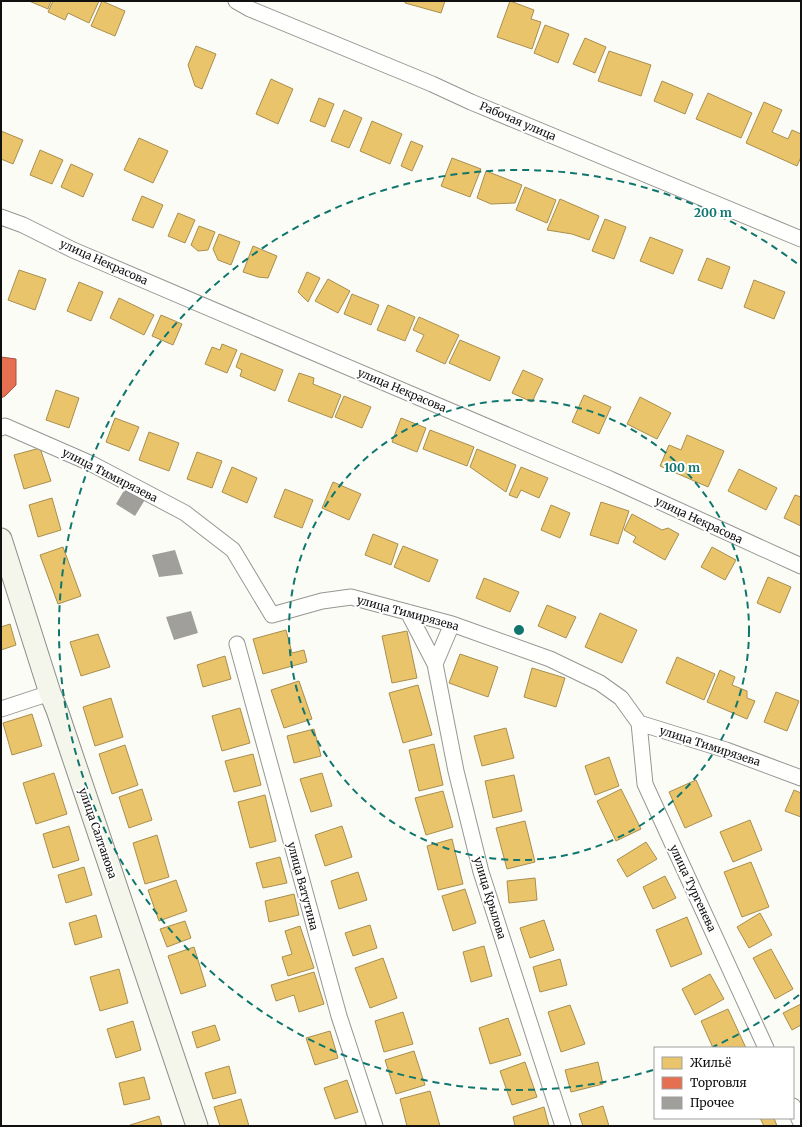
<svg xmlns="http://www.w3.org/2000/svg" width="802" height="1127" viewBox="0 0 802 1127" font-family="Merriweather,serif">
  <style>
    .homes { fill: #e9c46a; stroke: #a88e4f }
    .shops { fill: #e76f51; stroke: #a6523e }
    .building { fill: #a09f9b }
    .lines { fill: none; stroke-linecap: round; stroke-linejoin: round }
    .street-casing { stroke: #969694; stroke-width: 17 }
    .secondary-casing { stroke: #8d8d8a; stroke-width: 23 }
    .street { stroke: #fffffe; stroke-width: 15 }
    .secondary { stroke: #f5f6eb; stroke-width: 21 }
    .ring { fill: none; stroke: #0f766e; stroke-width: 2; stroke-dasharray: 7 5 }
    .labels { text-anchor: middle; stroke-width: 4; stroke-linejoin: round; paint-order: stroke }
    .street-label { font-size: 11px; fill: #101010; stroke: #fff }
    .centre { fill: #0f766e; stroke: #fff; stroke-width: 2 }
    .ring-label { font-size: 12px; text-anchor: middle; font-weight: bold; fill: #0f766e; stroke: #fff; stroke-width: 4; stroke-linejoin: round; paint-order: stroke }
  </style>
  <rect width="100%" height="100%" fill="#fcfcf6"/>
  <path class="homes" d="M29,1H51L48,9Z
    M53,1H99L89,23L68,13L65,20L48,12Z
    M102,1L125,11L115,36L91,26Z
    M405,1H445L441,13L405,3Z
    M510,1L534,10L531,19L541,22L532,49L497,37Z
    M545,25L569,34L558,63L534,53Z
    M585,38L606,47L595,73L573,64Z
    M196,46L216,54L202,89L195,86L188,65Z
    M609,51L651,65L641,96L598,81Z
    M271,79L293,89L278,124L256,114Z
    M662,81L693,94L685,114L654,101Z
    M708,93L752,113L741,138L696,119Z
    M319,98L334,104L325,127L310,121Z
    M764,102L782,110L772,132L788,139L792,130L801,134V157L797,166L746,143Z
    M344,110L362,118L349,148L331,141Z
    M372,121L402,134L390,164L360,151Z
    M1,131L23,140L13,164L1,159Z
    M139,138L168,151L153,183L124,170Z
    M411,141L423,146L412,171L401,166Z
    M40,150L63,160L52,184L30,175Z
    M452,158L481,169L470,197L441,186Z
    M71,164L93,174L83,197L61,187Z
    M486,171L522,185L515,203L491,204L477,198Z
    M525,187L556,200L547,223L516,210Z
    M142,196L163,205L153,228L132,220Z
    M560,199L599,216L589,240L572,234L547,230Z
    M178,213L195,220L185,243L168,236Z
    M605,219L626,227L614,259L592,251Z
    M199,226L215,232L208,250L198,251L191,245Z
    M219,234L240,242L231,265L218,260L213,249Z
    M650,237L683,250L673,274L640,261Z
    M253,246L277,256L268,278L258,277L243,272Z
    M707,258L730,267L722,289L698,280Z
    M19,270L46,279L35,310L8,300Z
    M307,272L320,278L308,302L298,292Z
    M328,279L350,291L338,313L315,301Z
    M754,280L785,292L774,319L744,307Z
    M79,282L103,292L91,321L67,311Z
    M352,294L379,305L371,325L344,314Z
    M119,298L154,315L144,335L110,318Z
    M388,305L415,317L405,341L377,330Z
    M161,315L182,324L173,345L152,336Z
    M419,317L459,335L445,364L416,351L424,335L413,330Z
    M460,340L500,357L490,381L449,363Z
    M222,344L237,350L227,373L205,364L212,347L220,350Z
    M241,353L283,370L275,391L240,376L242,370L236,367Z
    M523,370L543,379L532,402L512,393Z
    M299,373L314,378L313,384L341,395L332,418L288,401Z
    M56,390L79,398L69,428L46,420Z
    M584,395L611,407L599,434L572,422Z
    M344,396L371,407L362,428L335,417Z
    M640,397L671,413L657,439L627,424Z
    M115,418L139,427L129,451L106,442Z
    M401,418L426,428L417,452L392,442Z
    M430,430L474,447L467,466L423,449Z
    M149,432L179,443L169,471L139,460Z
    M687,435L724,451L708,487L660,466L669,445L681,450Z
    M40,448L51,481L24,489L14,455Z
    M477,449L516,465L506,492L470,467Z
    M197,452L222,461L212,488L187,479Z
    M232,467L257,478L247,503L222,492Z
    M521,467L548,478L539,498L521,490L517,498L509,495Z
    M739,469L777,488L766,510L728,491Z
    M333,482L361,494L349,520L322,508Z
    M285,489L313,500L302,528L274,517Z
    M795,495L801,497V526L784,518Z
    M52,498L61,530L38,537L29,505Z
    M601,502L629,511L618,544L590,535Z
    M551,505L570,513L560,538L541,530Z
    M632,514L662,530L668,528L679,534L665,560L633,542L636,537L624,530Z
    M373,534L398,544L391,565L365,555Z
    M403,546L438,560L429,582L394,567Z
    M63,547L81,596L58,604L40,555Z
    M712,547L736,560L725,580L701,567Z
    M768,577L791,587L780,613L757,603Z
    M484,578L519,592L510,612L476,598Z
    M547,605L576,617L566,638L538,626Z
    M600,613L637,630L622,663L585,647Z
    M10,624L16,645L1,650V627Z
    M286,630L292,653L304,650L307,662L263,674L253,639Z
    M407,631L417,678L392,683L382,636Z
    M98,634L110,667L81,676L70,642Z
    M460,654L498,667L488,697L449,683Z
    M225,656L231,679L203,687L197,665Z
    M677,657L715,674L704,700L666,683Z
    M532,668L565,678L556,707L524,697Z
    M720,670L735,677L732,685L747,691V698L755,701L747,719L707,702Z
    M299,681L312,719L284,728L271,690Z
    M418,685L432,735L403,743L389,693Z
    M776,692L799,701L787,731L764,722Z
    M111,698L123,737L95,746L83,707Z
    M240,708L250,743L222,751L212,716Z
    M32,714L42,746L12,755L3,723Z
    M506,728L514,758L482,766L474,736Z
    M314,729L321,756L294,763L287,736Z
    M434,744L443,785L419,791L409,750Z
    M125,745L138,785L112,794L99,754Z
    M253,754L261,785L234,792L225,761Z
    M609,757L619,786L595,795L585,766Z
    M54,773L67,814L36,824L23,783Z
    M322,773L332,806L311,812L300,779Z
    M514,775L522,811L493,818L485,781Z
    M696,780L712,816L685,828L669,792Z
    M142,789L152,820L129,828L119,797Z
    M621,789L641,829L616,841L597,801Z
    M794,790L801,793V817L785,811Z
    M443,791L453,827L426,835L415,798Z
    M265,795L276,841L250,848L238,802Z
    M750,820L762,850L733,862L720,832Z
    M525,821L535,862L507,869L496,828Z
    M69,826L79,860L53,868L43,834Z
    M342,826L352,857L325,866L315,835Z
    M157,835L169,877L145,884L133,843Z
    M452,839L463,884L438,890L427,846Z
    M646,842L657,859L627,877L617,860Z
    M280,857L287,883L263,888L256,863Z
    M751,862L769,907L742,917L724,872Z
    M84,867L92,895L66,903L58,875Z
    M358,872L367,900L339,909L331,881Z
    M665,876L676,898L653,909L643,887Z
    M535,878L537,900L509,903L507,881Z
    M176,880L187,911L159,921L148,890Z
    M465,889L476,923L453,931L442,896Z
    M294,894L299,915L269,922L265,901Z
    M760,913L772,935L749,948L737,927Z
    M96,915L102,937L75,945L69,923Z
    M687,917L702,954L671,967L656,930Z
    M544,920L554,950L530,958L520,928Z
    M185,921L191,938L167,947L160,929Z
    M370,925L377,948L353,956L345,933Z
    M300,926L314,968L288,976L282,957L292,954L285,931Z
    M484,946L492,976L471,982L463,952Z
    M194,947L206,986L181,994L168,956Z
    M771,949L793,989L775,999L753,958Z
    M383,958L397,998L370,1008L355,968Z
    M560,959L567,985L540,992L533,967Z
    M119,969L128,1003L100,1011L90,977Z
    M314,972L324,1004L299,1012L294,995L276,1001L271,985Z
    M710,974L724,999L695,1015L682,989Z
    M801,1004V1025L792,1030L783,1013Z
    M570,1005L585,1044L561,1052L548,1012Z
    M728,1009L746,1048H713L701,1021Z
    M403,1012L413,1044L384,1052L375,1021Z
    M508,1018L521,1055L490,1064L479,1028Z
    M133,1021L141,1050L116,1058L107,1029Z
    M215,1025L220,1040L197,1048L192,1032Z
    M330,1031L338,1058L315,1065L306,1038Z
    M414,1051L425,1085L396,1094L385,1060Z
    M525,1062L537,1097L512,1105L500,1071Z
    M598,1062L603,1084L571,1092L565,1070Z
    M229,1066L236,1093L213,1099L205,1073Z
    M144,1077L150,1099L124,1105L119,1083Z
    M347,1080L358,1112L335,1119L324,1088Z
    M430,1091L440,1126H407L400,1099Z
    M241,1099L249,1126H220L214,1107Z
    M603,1106L609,1126H583L579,1114Z
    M544,1107L549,1126H515L513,1117Z
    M159,1116L162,1126H130V1125Z
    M760,1118H774L777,1126H764Z"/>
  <path class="shops" d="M1,357L16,359V385L5,396L1,398Z"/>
  <path class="building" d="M126,487L146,498L135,516L116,504Z
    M175,550L183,574L159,577L152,555Z
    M191,611L198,633L174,640L166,617Z"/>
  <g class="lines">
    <g class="street-casing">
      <path id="street" d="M236,1L250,9L432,84L471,102L801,239
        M1,217L23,225L73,250L610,479L801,566
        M1,428L5,426L92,464L185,513L233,550L272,615L322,601L351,597L452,624L550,659L600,683L621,698L639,723L726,750L801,778
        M408,612L435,664L456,771L481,872L563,1126
        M237,644L339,1016L375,1126
        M435,664L452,624
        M1,709L50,693
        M639,723L645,784L766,1048
        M793,1106L801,1123"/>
    </g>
    <g class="secondary-casing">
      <path id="secondary" d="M1,539L50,693L57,710L197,1126"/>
    </g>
    <use href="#street" class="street"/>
    <use href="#secondary" class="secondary"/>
  </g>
  <g class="ring">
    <circle cx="519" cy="630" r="230"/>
    <path d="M799 995A460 460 0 0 1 713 1047M653 1070A460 460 0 1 1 799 265"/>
  </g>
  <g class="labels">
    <g class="street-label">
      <text transform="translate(518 121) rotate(23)" y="4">Рабочая улица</text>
      <text transform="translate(104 262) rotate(24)" y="4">улица Некрасова</text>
      <text transform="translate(402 390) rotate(23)" y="4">улица Некрасова</text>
      <text transform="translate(110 475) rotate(27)" y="4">улица Тимирязева</text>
      <text transform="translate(699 520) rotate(25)" y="4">улица Некрасова</text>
      <text transform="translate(408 613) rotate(15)" y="4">улица Тимирязева</text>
      <text transform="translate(710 746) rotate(18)" y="4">улица Тимирязева</text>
      <text transform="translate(98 833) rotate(71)" y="4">улица Салтанова</text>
      <text transform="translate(303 886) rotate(75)" y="4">улица Ватутина</text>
      <text transform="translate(693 888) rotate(65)" y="4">улица Тургенева</text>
      <text transform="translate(490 898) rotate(73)" y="4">улица Крылова</text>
    </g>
  </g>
  <circle cx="519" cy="630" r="6" class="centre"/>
  <g class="ring-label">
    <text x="713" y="217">200 m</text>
    <text x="682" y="472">100 m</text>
  </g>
  <rect width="802" height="1127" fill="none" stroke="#101010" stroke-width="4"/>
  <rect x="654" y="1047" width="140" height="72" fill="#ffffff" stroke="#9f9f9f"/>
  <rect x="662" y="1057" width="20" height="12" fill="#e9c46a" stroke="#9f9f9f"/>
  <text x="690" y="1067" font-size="12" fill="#101010">Жильё</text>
  <rect x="662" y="1077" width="20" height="12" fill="#e76f51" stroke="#9f9f9f"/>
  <text x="690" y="1087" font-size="12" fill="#101010">Торговля</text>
  <rect x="662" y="1097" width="20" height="12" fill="#a09f9b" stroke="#9f9f9f"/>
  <text x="690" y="1107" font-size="12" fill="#101010">Прочее</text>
</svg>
